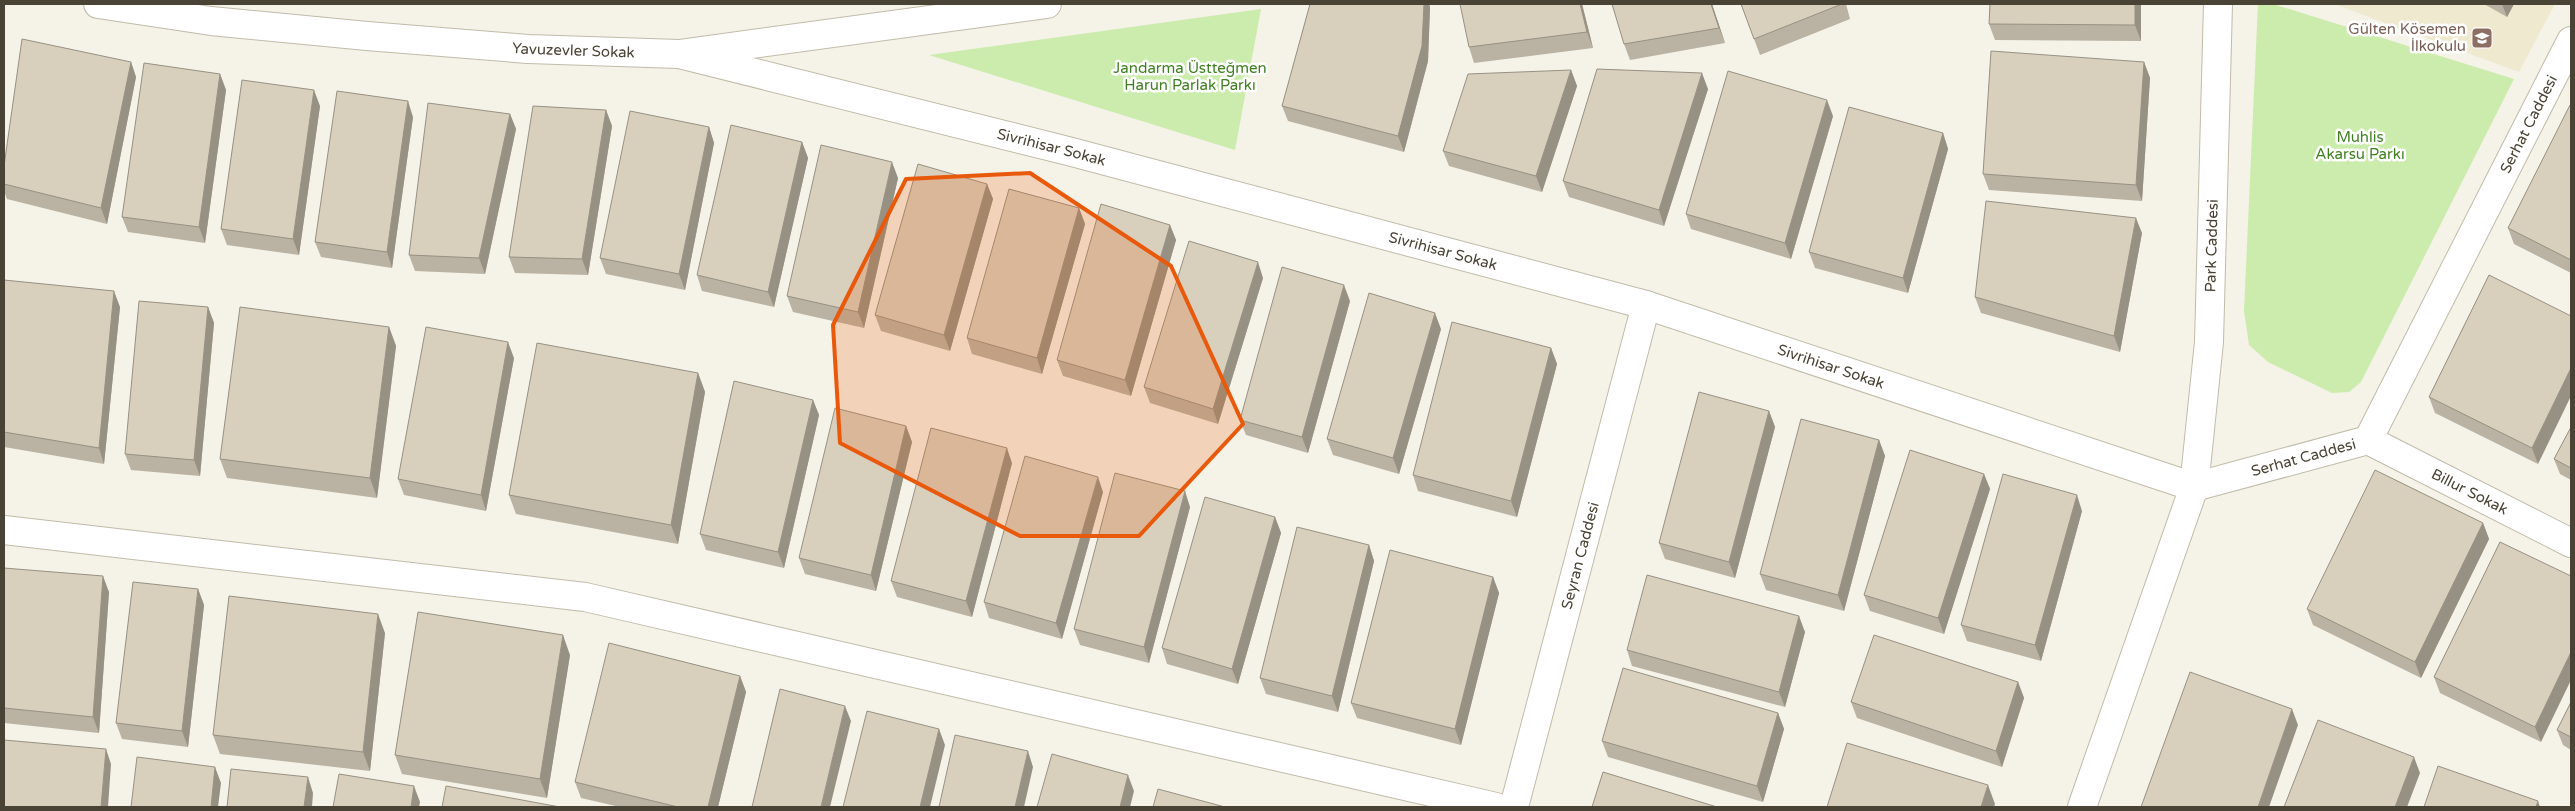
<svg xmlns="http://www.w3.org/2000/svg" width="2575" height="811" viewBox="0 0 2575 811" font-family="'Varela Round',sans-serif">
  <style>
    .education { fill: #efe9d0 }
    .green { fill: #cbecad }
    .lines { fill: none; stroke-linecap: round; stroke-linejoin: round }
    .minor-casing { stroke: #c1bba9; stroke-width: 30 }
    .tertiary-casing { stroke: #c1bba9; stroke-width: 30 }
    .minor { stroke: #fff; stroke-width: 28 }
    .tertiary { stroke: #fff; stroke-width: 28 }
    .wall { fill: #bab2a2 }
    .shaded-wall { fill: #979184 }
    .building { fill: #d8cfbc; stroke: #979184 }
    .marked { fill: #e8590c; fill-opacity: 0.2; stroke: #e8590c; stroke-width: 4; stroke-linejoin: round }
    .labels { text-anchor: middle; stroke-width: 5; stroke-linejoin: round; paint-order: stroke }
    .education-label { font-size: 15px; fill: #785e54; stroke: #fff; text-anchor: end }
    .street-label { font-size: 15px; fill: #494335; stroke: #fff }
    .park-label { font-size: 15px; fill: #408023; stroke: #fff }
  </style>
  <rect width="100%" height="100%" fill="#f5f2e7"/>
  <path class="education" d="M2334,4H2555L2519,72Z"/>
  <path class="green" d="M2258,4H2273L2514,79L2361,382L2349,392L2332,393L2268,362L2249,345L2244,311Z
    M1261,9L1235,150L929,55Z"/>
  <g class="lines">
    <g class="minor-casing">
      <g id="minor">
        <path id="s1" d="M98,4L211,21L367,36L528,49L679,54L1047,4"/>
        <path id="s2" d="M679,54L1068,151L1646,305L2194,487L2368,440L2571,41"/>
        <path id="s3" d="M2368,440L2571,543"/>
        <path d="M4,530L585,597L1496,807"/>
        <path id="s4" d="M1514,807L1646,305"/>
      </g>
    </g>
    <g class="tertiary-casing">
      <g id="tertiary">
        <path id="s5" d="M2082,807L2194,487L2209,342L2218,4"/>
      </g>
    </g>
    <use href="#minor" class="minor"/>
    <use href="#tertiary" class="tertiary"/>
  </g>
  <path class="wall" d="M1310,4H1429L1430,7L1428,61L1404,152L1288,121L1282,106Z
    M1582,4L1593,48L1474,63L1469,47Z
    M1612,4H1712L1725,43L1630,60L1624,44Z
    M1741,4H1846L1850,19L1760,55Z
    M1990,4H2141V41L1995,40L1989,24Z
    M2484,4H2514L2507,17Z
    M131,62L136,77L107,224L7,199L4,191V166Z
    M2144,62L2150,78L2142,201L1989,190L1983,174Z
    M1571,70L1577,86L1542,192L1449,166L1443,151Z
    M220,74L226,90L205,243L128,232L122,217Z
    M1708,89L1664,226L1569,197L1563,181Z
    M2571,105V273L2514,244L2508,228Z
    M320,106L299,255L227,245L221,229Z
    M606,110L612,126L588,275L515,273L509,257Z
    M510,114L516,129L485,274L415,271L409,255Z
    M1833,116L1791,259L1691,229L1686,214Z
    M413,117L392,268L321,257L315,242Z
    M709,127L714,143L685,290L606,274L600,258Z
    M1943,133L1948,149L1908,293L1815,268L1809,252Z
    M802,142L808,158L774,307L702,291L697,275Z
    M898,178L864,328L793,312L787,296Z
    M987,184L993,199L950,351L881,331L875,315Z
    M1079,208L1085,224L1042,374L972,354L967,338Z
    M1170,225L1176,240L1131,396L1063,376L1057,360Z
    M2142,233L2120,352L1981,313L1975,297Z
    M2489,275L2538,464L2435,413L2429,397Z
    M1263,278L1218,424L1150,403L1144,387Z
    M4,280L120,307L104,464L4,447Z
    M1350,301L1308,453L1246,435L1240,420Z
    M208,307L214,323L200,476L131,470L125,454Z
    M389,327L396,346L377,498L227,478L220,459Z
    M1441,329L1399,474L1333,455L1327,439Z
    M1551,348L1557,364L1517,517L1418,491L1413,475Z
    M514,358L486,511L404,495L398,479Z
    M698,373L705,392L678,544L516,514L509,495Z
    M813,400L819,415L784,568L706,550L700,534Z
    M1769,411L1775,427L1735,578L1665,559L1659,543Z
    M906,426L912,442L876,591L805,574L799,558Z
    M2571,427V480L2560,474L2554,459Z
    M1879,440L1885,456L1844,611L1766,590L1760,574Z
    M1012,463L972,617L897,597L891,581Z
    M1984,474L1990,489L1944,634L1870,611L1864,595Z
    M1103,492L1062,639L989,618L984,602Z
    M1190,507L1149,663L1080,645L1074,629Z
    M2082,511L2041,661L1967,641L1961,625Z
    M1275,517L1281,533L1238,684L1167,664L1162,648Z
    M2483,523L2489,539L2421,678L2313,625L2307,609Z
    M2500,542L2541,742L2440,693L2434,677Z
    M1369,545L1374,561L1338,712L1266,694L1260,678Z
    M4,568L109,592L99,733L4,723Z
    M1493,577L1499,593L1461,745L1357,718L1351,703Z
    M198,589L204,605L188,747L122,739L116,723Z
    M1805,632L1785,707L1632,666L1627,650Z
    M385,633L370,771L220,754L213,735Z
    M570,655L547,798L402,774L395,755Z
    M740,676L746,692L718,807H620L581,798L575,782Z
    M2018,682L2024,698L2002,767L1857,718L1851,702Z
    M2571,702V750L2563,745L2557,730Z
    M1778,713L1784,729L1763,802L1608,757L1602,741Z"/>
  <path class="shaded-wall" d="M1424,4H1429L1430,7L1428,61L1404,152L1398,136Z
    M1580,4H1582L1593,48L1587,32Z
    M1711,4H1712L1725,43L1719,28Z
    M2135,4H2141V41L2135,25Z
    M2502,4H2514L2507,17Z
    M131,62L136,77L107,224L101,208Z
    M2144,62L2150,78L2142,201L2136,185Z
    M1571,70L1577,86L1542,192L1536,176Z
    M1702,73L1708,89L1664,226L1659,210Z
    M220,74L226,90L205,243L199,227Z
    M314,90L320,106L299,255L293,239Z
    M1827,100L1833,116L1791,259L1785,243Z
    M408,101L413,117L392,268L387,252Z
    M606,110L612,126L588,275L582,259Z
    M510,114L516,129L485,274L479,258Z
    M709,127L714,143L685,290L679,274Z
    M1943,133L1948,149L1908,293L1903,278Z
    M802,142L808,158L774,307L768,292Z
    M892,162L898,178L864,328L858,312Z
    M987,184L993,199L950,351L944,335Z
    M1079,208L1085,224L1042,374L1037,358Z
    M2136,218L2142,233L2120,352L2114,336Z
    M1170,225L1176,240L1131,396L1125,380Z
    M1258,262L1263,278L1218,424L1213,409Z
    M1344,285L1350,301L1308,453L1302,437Z
    M114,291L120,307L104,464L99,448Z
    M208,307L214,323L200,476L194,460Z
    M1435,313L1441,329L1399,474L1393,458Z
    M389,327L396,346L377,498L370,478Z
    M508,342L514,358L486,511L481,495Z
    M1551,348L1557,364L1517,517L1511,501Z
    M2571,368V396L2538,464L2532,448Z
    M698,373L705,392L678,544L671,525Z
    M813,400L819,415L784,568L778,552Z
    M1769,411L1775,427L1735,578L1729,562Z
    M906,426L912,442L876,591L871,575Z
    M1879,440L1885,456L1844,611L1838,595Z
    M1007,448L1012,463L972,617L966,601Z
    M1984,474L1990,489L1944,634L1938,618Z
    M1098,477L1103,492L1062,639L1056,623Z
    M1185,491L1190,507L1149,663L1144,647Z
    M2077,495L2082,511L2041,661L2035,645Z
    M1275,517L1281,533L1238,684L1232,669Z
    M2483,523L2489,539L2421,678L2415,662Z
    M1369,545L1374,561L1338,712L1332,696Z
    M103,576L109,592L99,733L93,717Z
    M1493,577L1499,593L1461,745L1455,729Z
    M198,589L204,605L188,747L182,731Z
    M378,614L385,633L370,771L363,752Z
    M1799,616L1805,632L1785,707L1779,692Z
    M563,635L570,655L547,798L540,779Z
    M2571,652V680L2541,742L2535,727Z
    M740,676L746,692L718,807H708Z
    M2018,682L2024,698L2002,767L1996,751Z
    M845,706L851,721L830,807H821Z
    M2292,709L2298,725L2269,807H2258Z
    M1778,713L1784,729L1763,802L1757,786Z
    M939,729L945,745L930,807H920Z
    M106,749L111,764L108,807H101Z
    M1028,751L1033,767L1024,807H1015Z
    M2414,757L2420,773L2407,807H2395Z
    M215,767L221,783L218,807H211Z
    M1128,775L1134,791L1130,807H1120Z
    M308,777L313,793L312,807H304Z
    M1988,785L1995,804L1994,807H1981Z
    M414,786L420,802L419,807H411Z
    M2538,801L2540,807H2536Z"/>
  <path class="building" d="M1310,4H1424L1422,46L1398,136L1282,106Z
    M1460,4H1580L1587,32L1469,47Z
    M1612,4H1711L1719,28L1624,44Z
    M1741,4H1842L1754,39Z
    M1990,4H2135V25L1989,24Z
    M22,39L131,62L101,208L4,184V166Z
    M1991,51L2144,62L2136,185L1983,174Z
    M144,63L220,74L199,227L122,217Z
    M1597,69L1702,73L1659,210L1563,181Z
    M1571,70L1536,176L1443,151L1468,74Z
    M1728,71L1827,100L1785,243L1686,214Z
    M242,80L314,90L293,239L221,229Z
    M337,91L408,101L387,252L315,242Z
    M428,103L510,114L479,258L409,255Z
    M2570,105H2571V260L2508,228Z
    M533,106L606,110L582,259L509,257Z
    M1849,107L1943,133L1903,278L1809,252Z
    M630,111L709,127L679,274L600,258Z
    M731,125L802,142L768,292L697,275Z
    M821,145L892,162L858,312L787,296Z
    M918,164L987,184L944,335L875,315Z
    M1009,189L1079,208L1037,358L967,338Z
    M1986,201L2136,218L2114,336L1975,297Z
    M1101,204L1170,225L1125,380L1057,360Z
    M1189,241L1258,262L1213,409L1144,387Z
    M1282,267L1344,285L1302,437L1240,420Z
    M2489,275L2571,316V368L2532,448L2429,397Z
    M4,280L114,291L99,448L4,432Z
    M1369,293L1435,313L1393,458L1327,439Z
    M139,301L208,307L194,460L125,454Z
    M240,307L389,327L370,478L220,459Z
    M1452,322L1551,348L1511,501L1413,475Z
    M426,327L508,342L481,495L398,479Z
    M537,343L698,373L671,525L509,495Z
    M734,381L813,400L778,552L700,534Z
    M1699,392L1769,411L1729,562L1659,543Z
    M835,408L906,426L871,575L799,558Z
    M1801,419L1879,440L1838,595L1760,574Z
    M2571,427V468L2554,459Z
    M931,428L1007,448L966,601L891,581Z
    M1910,450L1984,474L1938,618L1864,595Z
    M1025,456L1098,477L1056,623L984,602Z
    M2375,470L2483,523L2415,662L2307,609Z
    M1115,473L1185,491L1144,647L1074,629Z
    M2003,474L2077,495L2035,645L1961,625Z
    M1205,497L1275,517L1232,669L1162,648Z
    M1297,527L1369,545L1332,696L1260,678Z
    M2500,542L2571,576V652L2535,727L2434,677Z
    M1390,550L1493,577L1455,729L1351,703Z
    M4,568L103,576L93,717L4,708Z
    M1647,575L1799,616L1779,692L1627,650Z
    M133,582L198,589L182,731L116,723Z
    M229,596L378,614L363,752L213,735Z
    M418,612L563,635L540,779L395,755Z
    M1874,635L2018,682L1996,751L1851,702Z
    M609,643L740,676L708,807H678L575,782Z
    M1623,668L1778,713L1757,786L1602,741Z
    M2190,672L2292,709L2258,807H2141Z
    M780,689L845,706L821,807H752Z
    M2571,702V737L2557,730Z
    M867,711L939,729L920,807H843Z
    M2318,720L2414,757L2395,807H2284Z
    M955,735L1028,751L1015,807H939Z
    M4,740L106,749L101,807H4Z
    M1847,743L1988,785L1981,807H1827Z
    M1052,754L1128,775L1120,807H1037Z
    M137,757L215,767L211,807H131Z
    M2438,766L2538,801L2536,807H2424Z
    M231,769L308,777L304,807H227Z
    M1603,772L1717,807H1592Z
    M339,774L414,786L411,807H333Z
    M446,786L560,807H442Z
    M1158,789L1225,807H1153Z"/>
  <path class="marked" d="M1030,173L1171,266L1243,424L1139,536H1020L840,443L833,325L906,179Z"/>
  <defs>
    <g id="school-square" transform="scale(1.125)"><rect x="-9" y="-9" width="18" height="18" rx="4" fill="#8d6e63" stroke="#fff"/><path d="M0-5L7-2L0 1L-7-2ZM-4 1L0 2.5L4 1V4Q0 6-4 4Z" fill="#fff"/></g>
  </defs>
  <g fill-rule="evenodd">
    <use href="#school-square" x="2482" y="38"/>
  </g>
  <g class="labels">
    <g class="education-label">
      <text x="2466" y="34">Gülten Kösemen<tspan x="2466" dy="17">İlkokulu</tspan></text>
    </g>
    <g class="street-label">
      <text dy="5" stroke="none"><textPath href="#s1" startOffset="478">Yavuzevler Sokak</textPath></text>
      <text dy="5" stroke="none"><textPath href="#s2" startOffset="2111">Serhat Caddesi</textPath></text>
      <text dy="5" stroke="none"><textPath href="#s2" startOffset="384">Sivrihisar Sokak</textPath></text>
      <text dy="5" stroke="none"><textPath href="#s5" startOffset="581">Park Caddesi</textPath></text>
      <text dy="5" stroke="none"><textPath href="#s2" startOffset="789">Sivrihisar Sokak</textPath></text>
      <text dy="5" stroke="none"><textPath href="#s2" startOffset="1194">Sivrihisar Sokak</textPath></text>
      <text dy="5" stroke="none"><textPath href="#s2" startOffset="1690">Serhat Caddesi</textPath></text>
      <text dy="5" stroke="none"><textPath href="#s3" startOffset="114">Billur Sokak</textPath></text>
      <text dy="5" stroke="none"><textPath href="#s4" startOffset="260">Seyran Caddesi</textPath></text>
    </g>
    <g class="park-label">
      <text x="1190" y="73">Jandarma Üstteğmen<tspan x="1190" dy="17">Harun Parlak Parkı</tspan></text>
      <text x="2360" y="142">Muhlis<tspan x="2360" dy="17">Akarsu Parkı</tspan></text>
    </g>
  </g>
  <rect width="2575" height="811" fill="none" stroke="#494335" stroke-width="10"/>
</svg>
